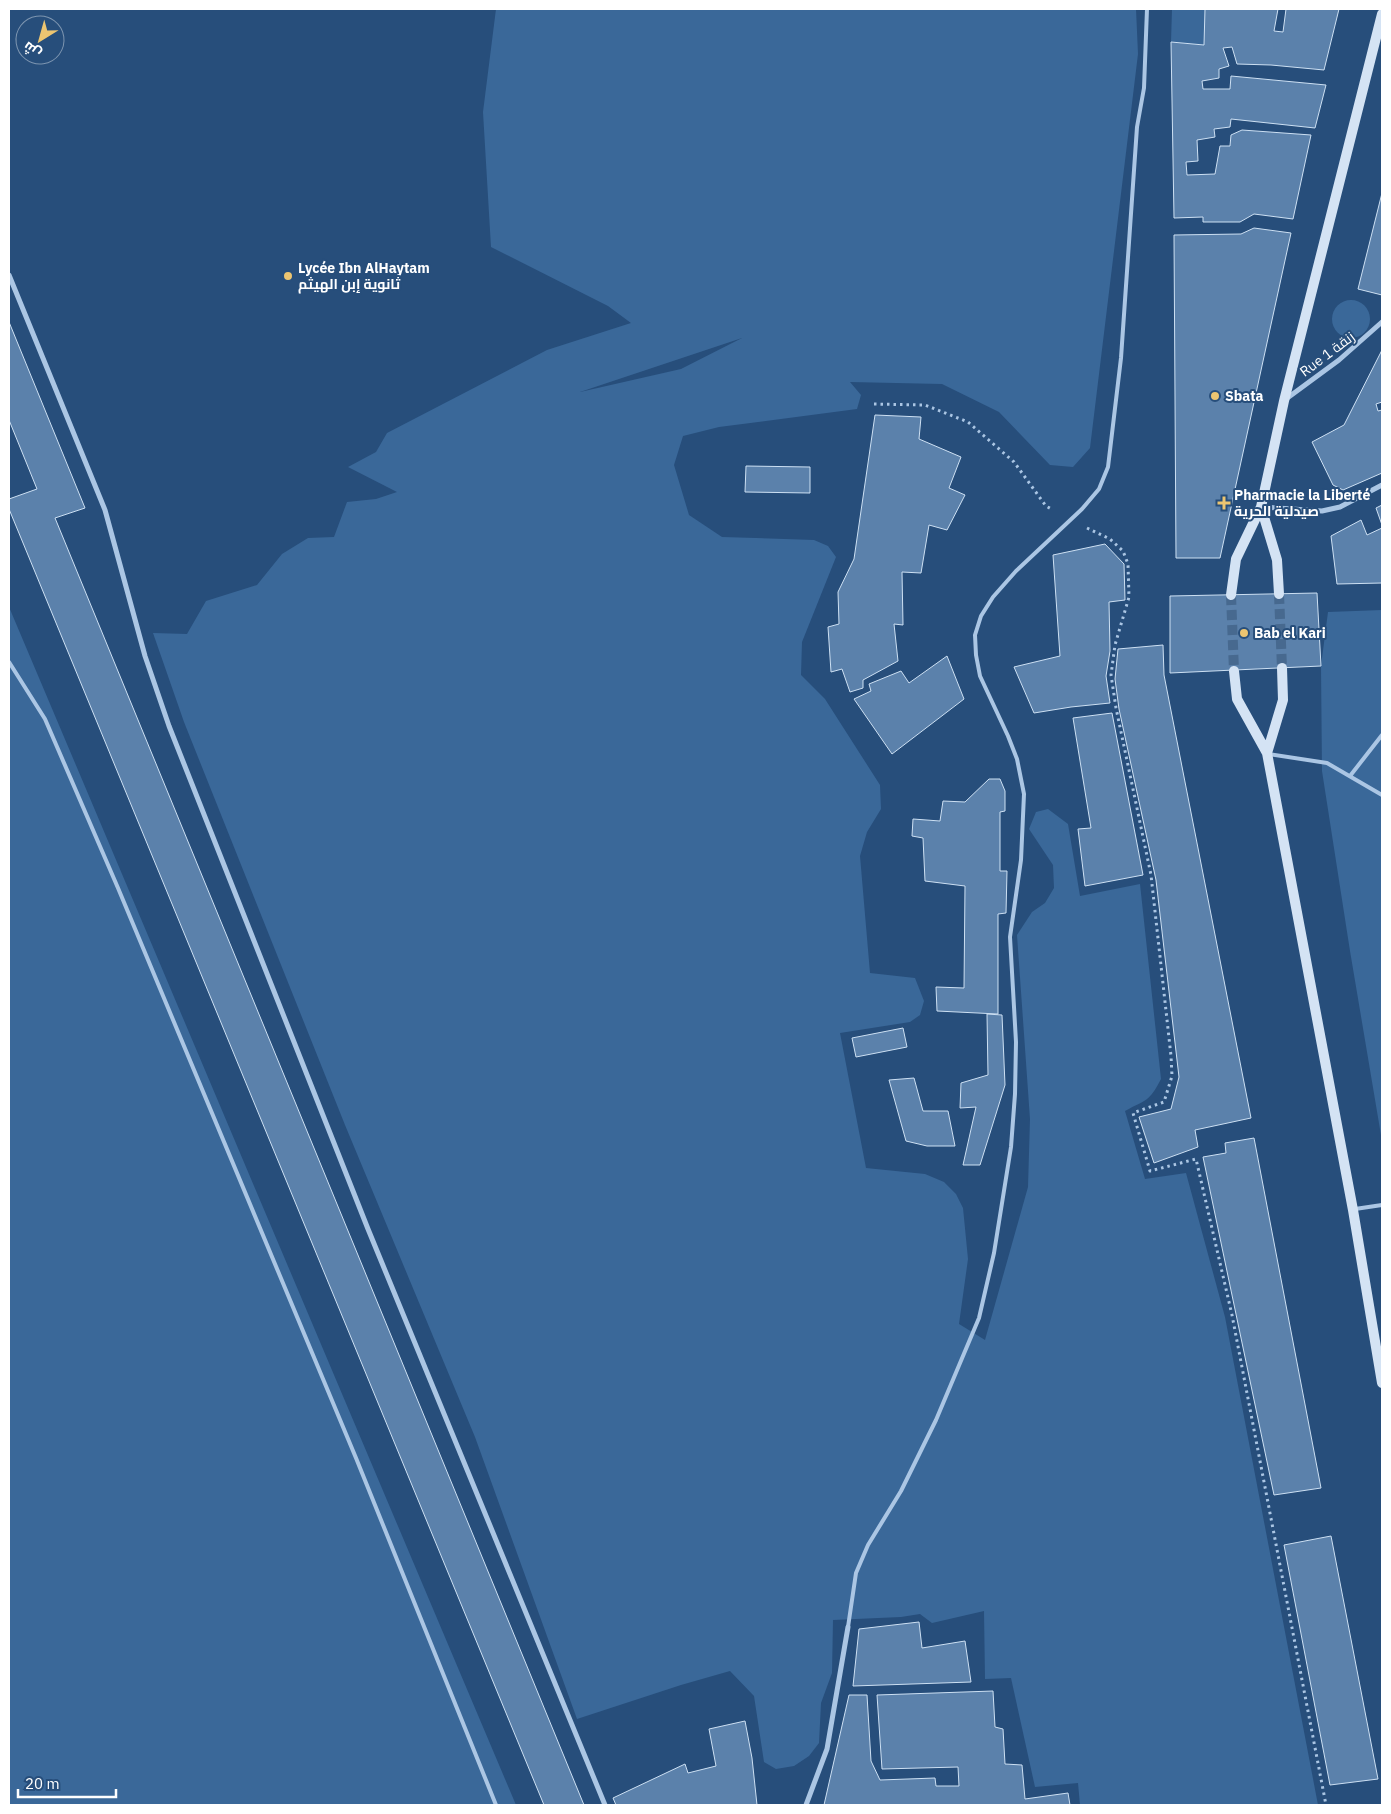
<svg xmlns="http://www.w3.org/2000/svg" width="1391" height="1814" viewBox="0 0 1391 1814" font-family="'IBM Plex Sans',Cairo,sans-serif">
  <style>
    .green { fill: #3a6899; fill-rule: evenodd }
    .building { fill: #5b81ab; stroke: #cde0f3 }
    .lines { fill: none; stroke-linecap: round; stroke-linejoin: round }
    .secondary-tunnel { stroke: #47698f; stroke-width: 10; stroke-dasharray: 10 5; stroke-linecap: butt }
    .path { stroke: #abc6e4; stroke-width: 3; stroke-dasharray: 2.5 4; stroke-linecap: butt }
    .lane { stroke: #abc6e4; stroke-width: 4 }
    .street { stroke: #abc6e4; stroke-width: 5 }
    .secondary { stroke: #d4e3f4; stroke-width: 10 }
    .poi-dot { fill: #ecc571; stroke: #274e7b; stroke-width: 2 }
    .labels { text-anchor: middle; stroke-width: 4; stroke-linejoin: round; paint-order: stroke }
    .poi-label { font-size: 14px; font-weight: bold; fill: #fff; stroke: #274e7b; text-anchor: start }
    .street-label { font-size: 14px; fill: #fff; stroke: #274e7b }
  </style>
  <rect width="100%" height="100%" fill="#274e7b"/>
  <path class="green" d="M496,9H1136L1138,54L1090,448L1073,467L1050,465L999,412L942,384L850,382L861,395L857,409L719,427L683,436L674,465L689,515L722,537L814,540L828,546L836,557L802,642L801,675L825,699L880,785L881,809L867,832L860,856L870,973L915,978L924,1001L920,1015L910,1022L840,1033L866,1168L925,1174L944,1182L956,1194L963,1208L968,1259L959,1324L985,1340L1028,1187L1030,1119L1017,935L1032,912L1045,903L1054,888L1053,865L1029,829L1036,812L1048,809L1068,824L1080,896L1140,884L1161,1079C1149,1102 1147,1099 1125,1111L1145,1179L1186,1173L1225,1317L1318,1805H1080L1078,1783L1035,1787L1011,1678L985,1679L984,1611L932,1623L920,1614L901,1617L833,1620L832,1673L821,1703L819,1743L809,1756L794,1766L776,1769L764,1762L754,1696L730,1671L681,1685L577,1719L475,1437L345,1125L184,722L153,633L187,634L206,601L257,585L282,554L308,538L334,537L347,502L376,499L397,492L348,467L376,452L387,433L547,350L631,323L608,306L491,247L483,112ZM742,338L681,369L580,392Z
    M1172,9H1205L1204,45L1171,42Z
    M1332 319a19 19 0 1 1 38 0a19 19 0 1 1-38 0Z
    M9,607L516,1805H9Z
    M1382,610V1141L1350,951L1322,771L1321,666L1328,612Z"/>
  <path class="building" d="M1205,9H1278L1274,31L1283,32L1286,9H1339L1324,70L1271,65L1237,64L1232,47L1223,48L1229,66L1219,69V78L1202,81L1203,89H1230L1231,76L1326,85L1315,128L1231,119L1230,127L1214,129L1215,137L1197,140L1198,161L1186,162L1187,175L1215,174L1220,146H1230L1231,135L1242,130L1311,135L1293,219L1254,214L1240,222H1203V217L1174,218L1171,42L1204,45Z
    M1382,193V295L1358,289Z
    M1254,228L1291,233L1220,558H1176L1174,235L1241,234Z
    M9,322L85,508L55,518L584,1805H544L9,509V499L37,489L9,420Z
    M1382,350V402L1376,404L1378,411L1382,410V473L1343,490L1333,485L1312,442L1344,425Z
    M875,415L921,417L919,439L961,457L949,488L965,495L947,530L929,525L921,573L902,572L903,625L894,624L898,661L863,680V688L850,692L842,669L831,672L828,627L839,624L838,592L854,559Z
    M746,466L810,467V493L745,492Z
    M1382,505V525L1376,508Z
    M1361,520L1367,535L1382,528V583L1337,584L1331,536Z
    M1105,544L1124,564L1125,600L1109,602L1110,651L1106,676L1110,703L1071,707L1034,713L1014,667L1060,656L1053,555Z
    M1317,593L1321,666L1170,673V596Z
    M1163,645L1164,675L1251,1118L1195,1130L1198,1147L1154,1163L1139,1117L1171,1109L1179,1077L1156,880L1119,709L1115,679L1118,649Z
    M947,656L964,699L892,754L854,699L871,691L869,684L901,671L909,683Z
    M1112,713L1143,875L1085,886L1078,829L1091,828L1073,718Z
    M989,779H1000L1005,791V811L1000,812V871H1007L1006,913L998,914V1014L937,1011L936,987L964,988L965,886L925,881L923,838L912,836L913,819L940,821L943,801L965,802Z
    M987,1014L1002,1015L1005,1085L980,1165H963L976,1107L960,1108L961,1083L988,1075Z
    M903,1028L907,1047L856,1057L852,1038Z
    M914,1078L923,1111H948L955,1146H927L906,1141L889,1080Z
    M1254,1138L1321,1488L1274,1495L1203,1157L1226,1153L1225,1143Z
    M1331,1536L1378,1779L1330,1785L1284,1545Z
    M919,1622L922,1648L965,1641L971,1682L853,1686L859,1629Z
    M993,1691L995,1727L1003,1729L1005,1764L1022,1765L1025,1799L1068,1793L1070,1805H824L849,1695H867L871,1761L880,1780L935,1778L936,1786H959L958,1767L882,1769L877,1695Z
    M745,1721L752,1758L757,1805H616L613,1798L685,1764L688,1773L716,1766L709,1729Z"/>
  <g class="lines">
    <path class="secondary-tunnel" d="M1279,594L1282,668
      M1231,595L1234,671"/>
    <path class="path" d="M874,404L925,405L968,422L1014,462L1046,506L1053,510
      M1087,528L1110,539L1123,551L1128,564L1129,597L1115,645L1111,675L1116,708L1151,875L1171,1056L1172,1076L1164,1102L1133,1113L1150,1171L1196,1159L1232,1315L1326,1805"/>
    <path class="lane" d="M9,662L45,719L118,888L356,1458L496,1805
      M1269,754L1327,763L1382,795
      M1350,776L1382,735
      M1355,1209L1382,1205
      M848,1627L856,1573L868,1545L901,1491L936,1420L979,1318L994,1253L1011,1147L1015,1094L1016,1042L1010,937L1021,860L1024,794L1017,759L1008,736L980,676L976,655L975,635L981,616L993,597L1016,571L1082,509L1099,489L1108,467L1121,358L1137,127L1144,88L1147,9"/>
    <path class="street" d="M9,275L105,510L145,656L169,726L368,1229L605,1805
      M1286,399L1339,360L1382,322
      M1261,507L1322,511L1340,507L1382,485
      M806,1805L827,1749L848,1627"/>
    <path class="secondary" d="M1261,507L1284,401L1382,14
      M1231,595L1236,559L1261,507L1277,560L1279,594
      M1234,671L1237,699L1267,753L1353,1210L1382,1383
      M1267,753L1283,700L1282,668"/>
  </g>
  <g class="poi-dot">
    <circle cx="288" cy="276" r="5"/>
    <circle cx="1215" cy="396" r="5"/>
    <path d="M1221.5 495.5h5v5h5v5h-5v5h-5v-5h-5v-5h5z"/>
    <circle cx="1244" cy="633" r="5"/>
  </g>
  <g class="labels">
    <g class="poi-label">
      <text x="298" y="273">Lycée Ibn AlHaytam<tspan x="298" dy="16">ثانوية إبن الهيثم</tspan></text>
      <text x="1225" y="401">Sbata</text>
      <text x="1234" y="500">Pharmacie la Liberté<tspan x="1234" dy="16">صيدلية الحرية</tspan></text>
      <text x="1254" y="638">Bab el Kari</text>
    </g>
    <g class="street-label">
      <text transform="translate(1327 354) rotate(-37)" y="5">Rue 1 زنقة</text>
    </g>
  </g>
  <rect width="1391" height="1814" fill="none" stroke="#ffffff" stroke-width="20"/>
  <g transform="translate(40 40) rotate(217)"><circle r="24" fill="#274e7b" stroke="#7d95b0"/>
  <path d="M0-4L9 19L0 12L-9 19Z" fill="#ecc571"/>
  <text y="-8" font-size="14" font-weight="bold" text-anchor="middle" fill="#ffffff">ش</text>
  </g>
  <path d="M18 1789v8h98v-8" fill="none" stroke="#ffffff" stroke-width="2.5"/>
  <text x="25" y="1789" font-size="15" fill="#ffffff" stroke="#274e7b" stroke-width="4" paint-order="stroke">20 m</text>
</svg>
